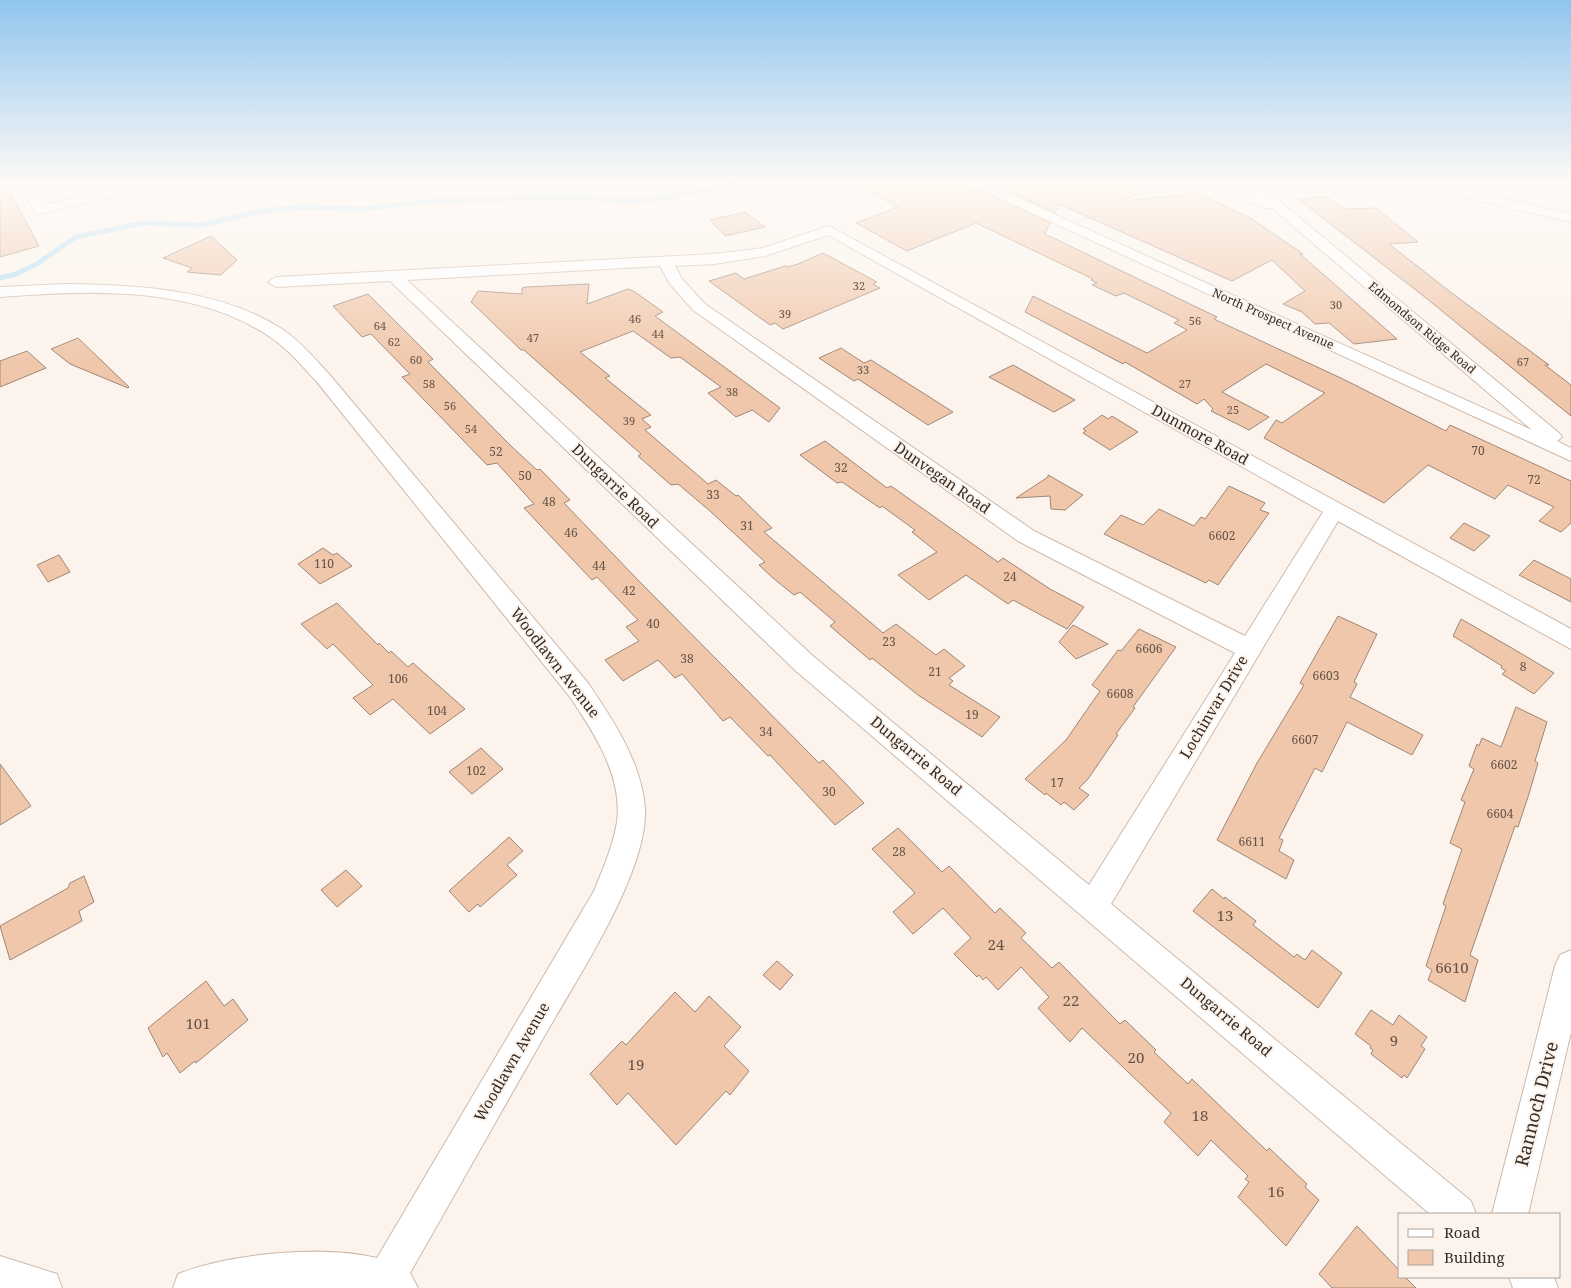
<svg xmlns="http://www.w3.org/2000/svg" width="1571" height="1288" viewBox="0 0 1571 1288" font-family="'Noto Serif',serif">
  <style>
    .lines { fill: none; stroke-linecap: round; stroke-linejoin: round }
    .stream { stroke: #aedff6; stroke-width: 5 }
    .building { fill: #f0c7ab; stroke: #9c8778 }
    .minor-casing { stroke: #cfb9a9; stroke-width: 2 }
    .minor { fill: #fff; fill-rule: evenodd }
    .labels { text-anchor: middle; stroke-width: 4; stroke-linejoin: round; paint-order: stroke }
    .far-number-label { font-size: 11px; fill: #645347 }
    .far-street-label { font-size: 12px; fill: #352c26; stroke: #fcf3ec }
    .number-label { font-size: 12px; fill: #645347 }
    .street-label { font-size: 15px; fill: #352c26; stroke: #fcf3ec }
    .near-number-label { font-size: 15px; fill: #645347 }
    .near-street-label { font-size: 18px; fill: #352c26; stroke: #fcf3ec }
  </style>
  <rect width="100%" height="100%" fill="#fcf3ec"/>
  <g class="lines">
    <path class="stream" d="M0,278L16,274L35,265L76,237L143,223L200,225L262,211L304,207L361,209L433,201L566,197L628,201L656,199L739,184"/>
  </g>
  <path class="building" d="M0,184H6L39,246L0,257Z
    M855,184H967L1050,223L1045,234L1217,317L1214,319L1345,380L1446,431L1450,425L1571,481V523L1561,532L1539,521L1554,507L1508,485L1495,499L1428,465L1384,503L1264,438L1276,420L1282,423L1325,393L1266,364L1222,392L1269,417L1249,430L1211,411L1213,409L1204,399L1197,404L1125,362L1123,364L1025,312L1033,296L1147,353L1187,330L1174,323L1179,320L1124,293L1116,296L1092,285L1097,283L1091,280L1093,279L976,223L907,251L856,223L898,207Z
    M992,184H1161L1123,201L1195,193L1214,201L1249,217L1303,254H1300L1397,339L1354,344L1329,323L1315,324L1302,312L1283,304L1305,291L1272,260L1232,281L1059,204L1055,213Z
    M1326,197L1345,209L1376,208L1418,242L1389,244L1449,291L1549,365H1545L1571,385V416L1421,294L1298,199Z
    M745,212L765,227L725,236L710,220Z
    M211,236L237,260L221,275L187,272L192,268L163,258Z
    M823,253L877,282L873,284L880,288L783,329L775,323L770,325L709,281L736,273L744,279L785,266L787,267L798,264Z
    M589,284L587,304L628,289L635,292L663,312L655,316L780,408L769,422L752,410L736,417L708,393L721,387L680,357L671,358L633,331L580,352L610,376L605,378L651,415L642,419L651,427L645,430L708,484L716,480L736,496L738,495L772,528L764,532L883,633L896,624L936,655L944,649L965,666L949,678L953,681L949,685L1000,717L982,737L918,695L872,658L870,660L830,626L835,622L800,592L794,595L773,578L759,565L765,562L710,511L678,484L671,485L638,456L641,454L524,350H521L471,302L478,291L522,294V288L526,287Z
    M368,294L433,359L428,362L511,446L537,470L540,469L570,500L564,503L637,579L819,763L823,760L864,803L835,825L770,755L768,756L730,717L723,721L682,674L675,678L658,660L623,681L605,660L639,641L626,627L638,620L597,577L592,580L524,508L534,504L497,463L487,465L402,377L410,374L371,334L362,337L333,306Z
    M78,338L129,387L128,388L70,364L51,349Z
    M841,348L864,363L871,360L953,412L928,425L858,379L854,381L819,358Z
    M27,351L46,368L0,387V361Z
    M1013,365L1075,400L1054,412L989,377Z
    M1102,415L1108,419L1112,416L1138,432L1110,450L1083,433L1086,431L1083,429Z
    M825,441L887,488L891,486L998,562L1003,558L1050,589L1084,607L1067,629L1013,600L1008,604L966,575L929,600L898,575L937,552L912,532L915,530L882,506L880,508L842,482L837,483L800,455Z
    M1048,475L1050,476L1083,495L1065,510L1051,509L1050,496L1016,498L1048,477Z
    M1229,486L1265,503L1260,510L1269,513L1218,585L1209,580L1206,583L1104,534L1121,515L1143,525L1159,509L1194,526L1201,517L1205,519Z
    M1464,523L1490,536L1474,551L1450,538Z
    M323,548L333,555L337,553L352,566L320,584L298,564Z
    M59,555L70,572L48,582L37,565Z
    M1534,560L1571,579V602L1519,575Z
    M337,603L378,645L379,643L389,653L391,651L408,667L413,663L465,709L430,734L393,699L370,715L353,698L373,685L333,644L327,649L301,624Z
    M1338,616L1377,634L1354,682L1357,684L1350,697L1423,735L1412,755L1347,722L1322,772L1315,768L1279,838L1283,840L1279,851L1294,860L1286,879L1217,840L1257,763L1304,685L1300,683Z
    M1461,619L1510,647L1554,673L1534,694L1502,674L1506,671L1501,668L1502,666L1453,636Z
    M1073,625L1108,644L1076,659L1059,642Z
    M1139,629L1176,647L1133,707L1135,708L1116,734L1118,735L1088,779L1079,788L1089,795L1074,810L1064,802L1061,805L1046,793L1045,795L1025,779L1066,740L1100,691L1092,685L1118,650L1121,651Z
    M1516,707L1547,722L1535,761L1538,763L1529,794L1518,827L1515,826L1470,955L1478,960L1465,1002L1428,980L1432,970L1426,966L1446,906L1443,904L1462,849L1450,843L1465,802L1461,800L1474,769L1469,766L1477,744L1479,746L1482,738L1501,747Z
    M481,748L503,769L472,794L449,772Z
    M0,764L31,806L0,825Z
    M898,828L942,872L949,866L995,913L1000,908L1026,933L1021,938L1052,968L1059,962L1120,1024L1125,1020L1156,1050L1154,1052L1188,1084L1192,1079L1267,1151L1269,1148L1307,1184L1305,1187L1319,1200L1286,1246L1238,1197L1249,1182L1245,1179L1248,1176L1211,1140L1198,1156L1164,1122L1171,1113L1082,1028L1070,1042L1038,1008L1049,997L1021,967L998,990L986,977L983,980L979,975L977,977L954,954L971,938L943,908L913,934L893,912L915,893L872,849Z
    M509,837L523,851L507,865L517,875L480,907L478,904L469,912L449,891Z
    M346,870L362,886L337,907L321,890Z
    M84,876L94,902L79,911L82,921L10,960L0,926L68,888L70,883Z
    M1212,889L1224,899L1225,897L1256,921L1253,925L1294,957L1297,954L1305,960L1312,950L1342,973L1318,1008L1193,911Z
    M777,961L793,975L780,990L763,975Z
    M206,981L224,1006L233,999L248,1020L196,1063L195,1061L180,1073L167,1053L163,1057L148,1028Z
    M675,992L695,1012L709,996L741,1027L724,1046L749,1071L730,1095L726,1091L676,1145L628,1093L617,1105L590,1074L622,1041L626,1045Z
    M1371,1010L1393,1025L1399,1015L1427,1037L1421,1046L1425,1049L1407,1078L1404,1075L1402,1078L1371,1054L1373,1050L1370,1048L1371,1046L1355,1034Z
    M1357,1226L1400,1271V1277H1405L1416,1288H1332L1319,1274Z"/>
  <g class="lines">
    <g class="minor-casing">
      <path id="minor" d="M13,184C31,184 36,189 44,205L129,184H153L151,187L40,214L35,213L26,196Z
        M969,184H987L1532,430L1272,208H1263L1206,184H1226L1257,196L1244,184H1259L1559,433L1562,437L1557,441L1571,448V461Z
        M1416,184H1441L1571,214V222L1423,188Z
        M1540,184L1571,185V193L1542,187Z
        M829,226L1571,629V649L1338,521L1111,904L1471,1201L1476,1214H1430L796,671L390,281L276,287L268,282L276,277L714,254L763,248ZM828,235L1323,512L1245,636L1034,531L705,304L682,279L675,266L714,264L765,256ZM660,266L670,284L693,310L1018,541L1235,653L1089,885L814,657L407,280Z
        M67,284C140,285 219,289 282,329C300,341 315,359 329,374L588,683C613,720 642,763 645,809C648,874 573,985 541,1042C497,1119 454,1196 410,1273L418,1288H173L178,1274C231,1253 322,1245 377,1258L594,891C603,869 613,846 617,822C623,776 594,733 570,697L317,382C302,366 288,349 270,337C194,285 88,290 0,297V287Z
        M1571,950V1032L1528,1214H1492L1555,966L1560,955Z
        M0,1256L57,1274L62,1288H0Z
        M1509,1277H1554L1558,1288H1513Z"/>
    </g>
    <use href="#minor" class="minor"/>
  </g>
  <linearGradient id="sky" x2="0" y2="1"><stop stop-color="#91c5ee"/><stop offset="0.5" stop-color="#fefaf6"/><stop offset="1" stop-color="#fefaf6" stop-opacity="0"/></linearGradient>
  <rect width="1571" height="365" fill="url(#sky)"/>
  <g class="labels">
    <g class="far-number-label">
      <text x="859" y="290">32</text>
      <text x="1336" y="309">30</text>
      <text x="785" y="318">39</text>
      <text x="635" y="323">46</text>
      <text x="1195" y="325">56</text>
      <text x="380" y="330">64</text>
      <text x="658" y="338">44</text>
      <text x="533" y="342">47</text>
      <text x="394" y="346">62</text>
      <text x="416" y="364">60</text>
      <text x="1523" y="366">67</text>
      <text x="863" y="374">33</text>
      <text x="429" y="388">58</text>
      <text x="1185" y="388">27</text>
      <text x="732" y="396">38</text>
      <text x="450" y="410">56</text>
      <text x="1233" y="414">25</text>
      <text x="629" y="425">39</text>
      <text x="471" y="433">54</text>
    </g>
    <g class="far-street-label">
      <text transform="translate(1273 319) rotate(24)" y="4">North Prospect Avenue</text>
      <text transform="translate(1422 328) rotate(40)" y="4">Edmondson Ridge Road</text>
    </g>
    <g class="number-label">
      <text x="1478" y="455">70</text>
      <text x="496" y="456">52</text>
      <text x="841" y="472">32</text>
      <text x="525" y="480">50</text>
      <text x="1534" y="484">72</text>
      <text x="713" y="499">33</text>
      <text x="549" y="506">48</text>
      <text x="747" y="530">31</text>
      <text x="571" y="537">46</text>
      <text x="1222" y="540">6602</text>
      <text x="324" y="568">110</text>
      <text x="599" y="570">44</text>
      <text x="1010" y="581">24</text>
      <text x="629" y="595">42</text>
      <text x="653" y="628">40</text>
      <text x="889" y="646">23</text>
      <text x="1149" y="653">6606</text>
      <text x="687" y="663">38</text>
      <text x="1523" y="671">8</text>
      <text x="935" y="676">21</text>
      <text x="1326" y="680">6603</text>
      <text x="398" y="683">106</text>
      <text x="1120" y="698">6608</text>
      <text x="437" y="715">104</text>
      <text x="972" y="719">19</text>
      <text x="766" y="736">34</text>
      <text x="1305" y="744">6607</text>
      <text x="1504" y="769">6602</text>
      <text x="476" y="775">102</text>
      <text x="1057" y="787">17</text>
      <text x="829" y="796">30</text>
      <text x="1500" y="818">6604</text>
      <text x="1252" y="846">6611</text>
      <text x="899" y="856">28</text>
    </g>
    <g class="street-label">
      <text transform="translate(1200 435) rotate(29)" y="5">Dunmore Road</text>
      <text transform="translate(942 478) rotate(35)" y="5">Dunvegan Road</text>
      <text transform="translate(615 486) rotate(44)" y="5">Dungarrie Road</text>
      <text transform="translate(555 663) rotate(52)" y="5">Woodlawn Avenue</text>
      <text transform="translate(1214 707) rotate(-59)" y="5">Lochinvar Drive</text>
      <text transform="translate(916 756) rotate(40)" y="5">Dungarrie Road</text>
      <text transform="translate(1226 1017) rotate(40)" y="5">Dungarrie Road</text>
      <text transform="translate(512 1062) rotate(-60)" y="5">Woodlawn Avenue</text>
    </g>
    <g class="near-number-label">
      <text x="1225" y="921">13</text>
      <text x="996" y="950">24</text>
      <text x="1452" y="973">6610</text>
      <text x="1071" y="1006">22</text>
      <text x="198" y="1029">101</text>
      <text x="1394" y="1046">9</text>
      <text x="1136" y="1063">20</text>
      <text x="636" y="1070">19</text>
      <text x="1200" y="1121">18</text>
      <text x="1276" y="1197">16</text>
    </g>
    <g class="near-street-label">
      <text transform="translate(1537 1104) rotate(-76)" y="6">Rannoch Drive</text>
    </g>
  </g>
  <rect x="1398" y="1213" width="162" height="65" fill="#fcf3ec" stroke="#aca39d"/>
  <rect x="1408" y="1229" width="25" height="8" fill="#ffffff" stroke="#aca39d"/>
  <text x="1444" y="1238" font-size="15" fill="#352c26">Road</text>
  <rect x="1408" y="1250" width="25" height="15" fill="#f0c7ab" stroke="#aca39d"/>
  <text x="1444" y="1263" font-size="15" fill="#352c26">Building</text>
</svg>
